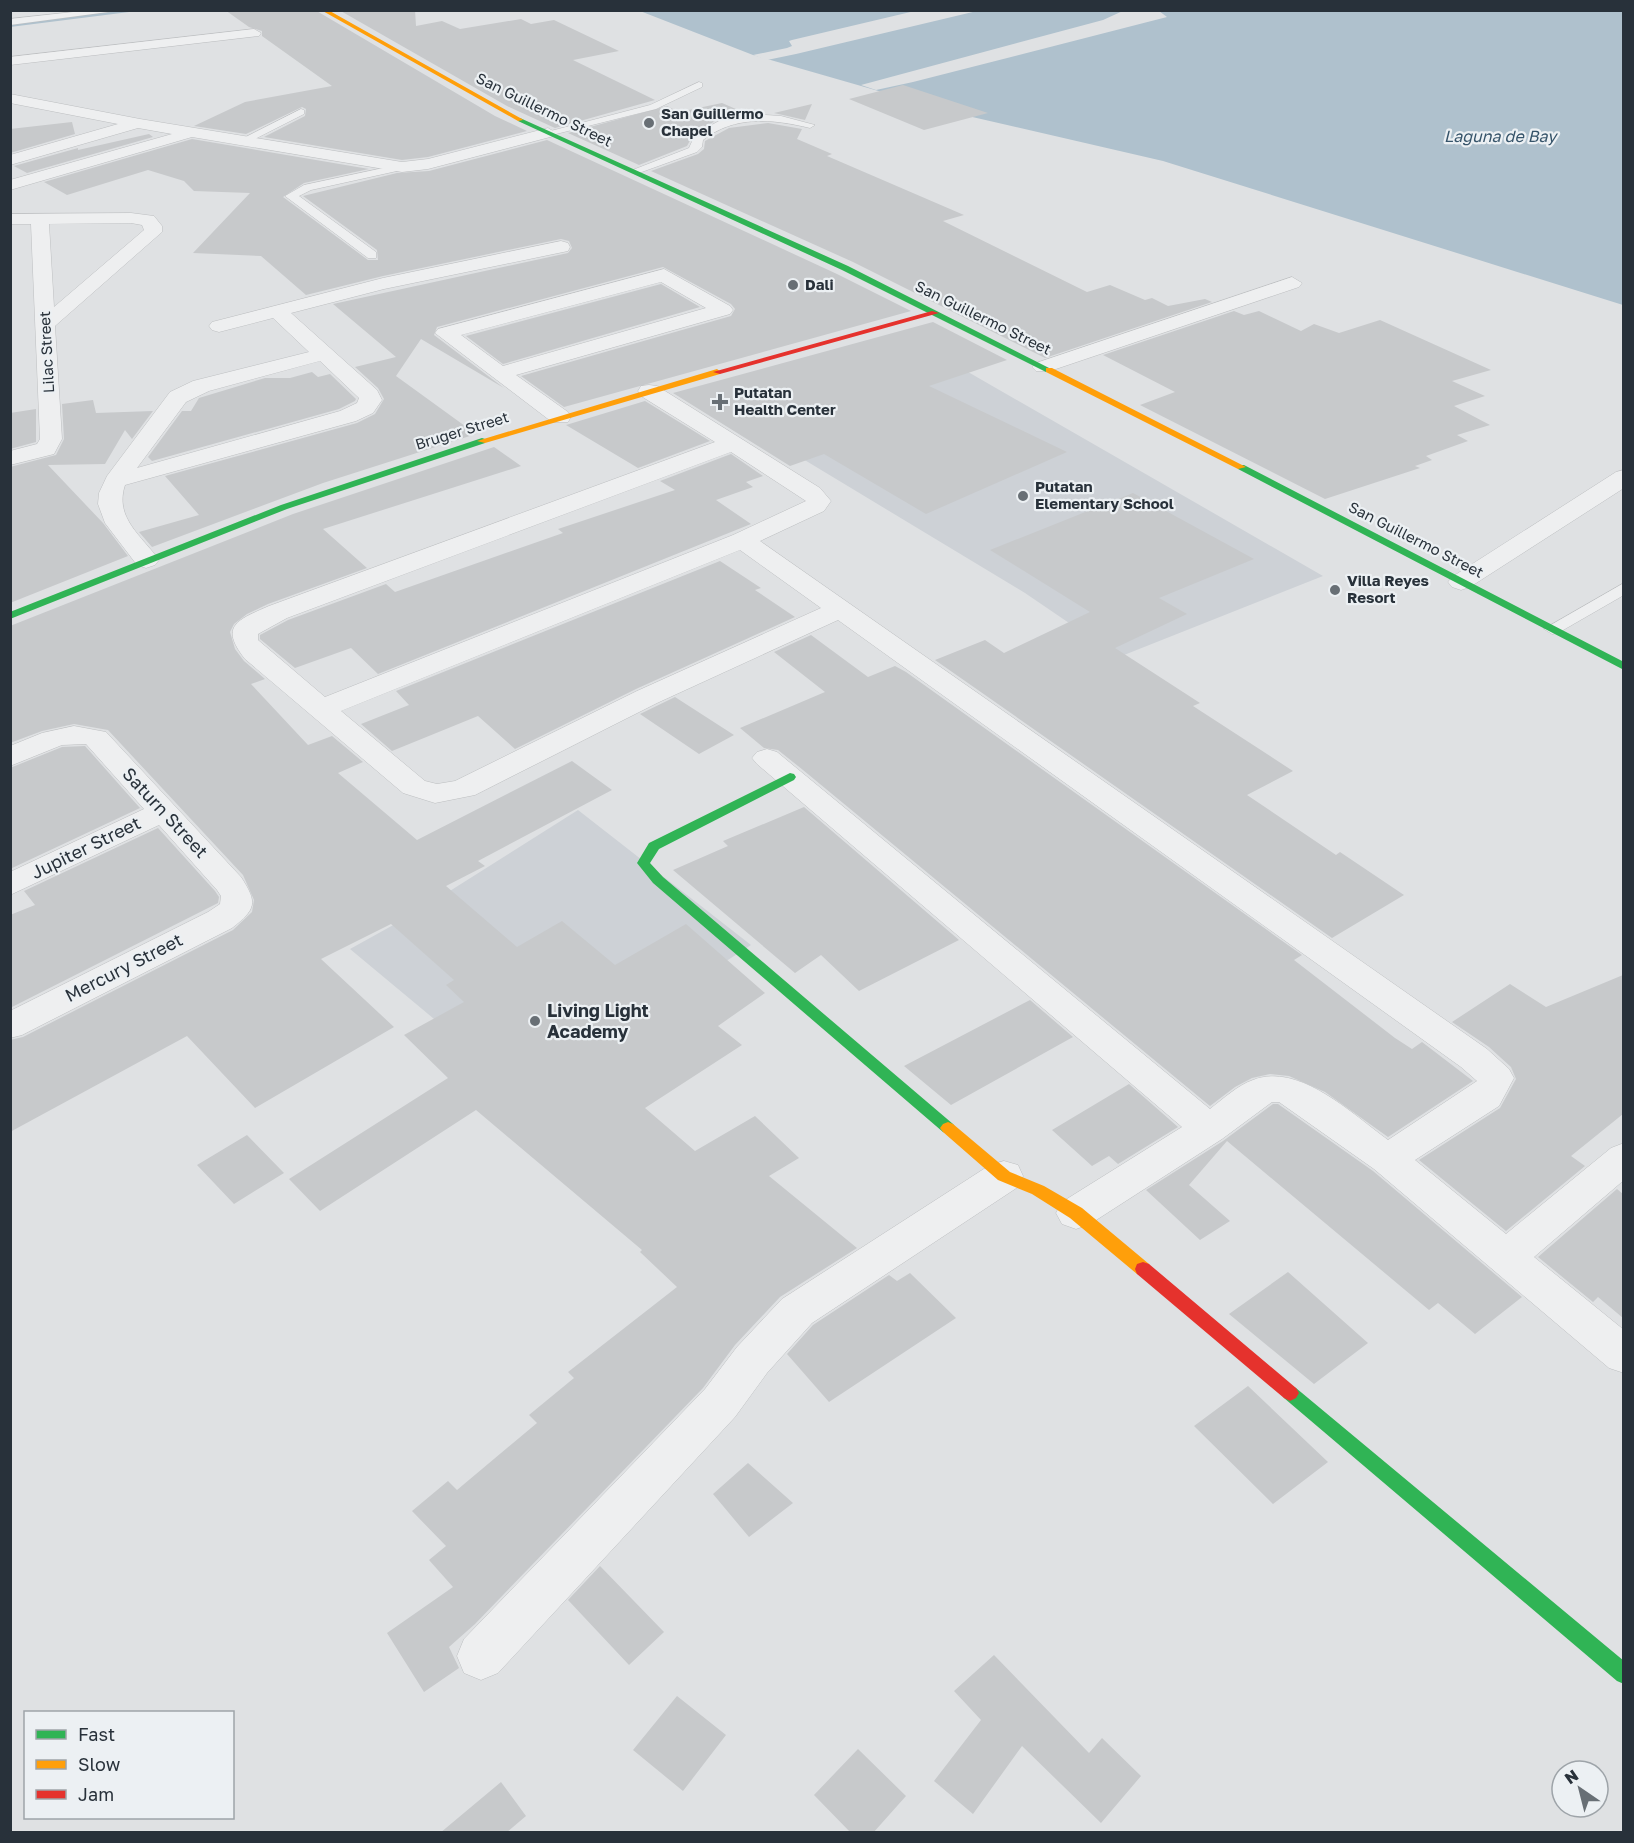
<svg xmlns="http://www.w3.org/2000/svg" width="1634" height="1843" viewBox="0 0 1634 1843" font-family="'Golos Text',sans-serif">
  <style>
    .built { fill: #cdd1d6 }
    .water { fill: #afc1cd }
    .pier { fill: #dfe1e3 }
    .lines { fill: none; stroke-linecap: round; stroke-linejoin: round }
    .stream { fill: #afc1cd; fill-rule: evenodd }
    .building { fill: #c7c9cb }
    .lane-casing { stroke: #bdbfc1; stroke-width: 1 }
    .street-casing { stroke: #bdbfc1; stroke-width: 1 }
    .lane { fill: #eeeff0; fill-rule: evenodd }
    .street { fill: #eeeff0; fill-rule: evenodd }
    .fast { fill: #30b455; fill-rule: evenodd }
    .slow { fill: #ff9f0a; fill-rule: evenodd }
    .jam { fill: #e5322d; fill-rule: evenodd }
    .poi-dot { fill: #686f75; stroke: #ecf0f3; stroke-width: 2 }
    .labels { text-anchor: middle; stroke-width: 4.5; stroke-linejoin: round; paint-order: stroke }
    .far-street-label { font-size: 15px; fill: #28313a; stroke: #ecf0f3 }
    .far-poi-label { font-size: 15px; font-weight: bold; fill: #28313a; stroke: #ecf0f3; text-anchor: start }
    .far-water-label { font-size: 16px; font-style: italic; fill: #36546a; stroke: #ecf0f3 }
    .street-label { font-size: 18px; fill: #28313a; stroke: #ecf0f3 }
    .poi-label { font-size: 18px; font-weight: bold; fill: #28313a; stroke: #ecf0f3; text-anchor: start }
  </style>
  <rect width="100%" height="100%" fill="#dfe1e3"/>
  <path class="built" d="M923,346L1323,576L1119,657L1025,593L730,415Z
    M578,810L751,945L523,1093L350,949L415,913Z"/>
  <path class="water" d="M640,11H1623V305L1163,161L955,113L753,55Z"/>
  <path class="pier" d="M919,10L977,11L796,54L767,60L753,55L787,48L792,46L789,41L792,40Z
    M1125,10L1159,11L1167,17L913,82L876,90L861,85L1103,20Z"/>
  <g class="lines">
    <path class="stream" d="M124,10H145L10,27V23Z"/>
  </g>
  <path class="building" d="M225,10H315L495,116L527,131L428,157L402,160L264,137L305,116L306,109L302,107L246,134L194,126L245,102L332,86L262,36V31L249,27Z
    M339,10H415L416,26L442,21L460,29L521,19L531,24L554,20L619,51L573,60L655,100L555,128L507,106Z
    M903,85L988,113L924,130L849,99Z
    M722,103L745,113L718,119L693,135L687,146L639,165L568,133L667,106L679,112Z
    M812,104L805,120L774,113Z
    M72,122L75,134L10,153V129Z
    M768,123L802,129L797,139L832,154L827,156L964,215L943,221L1087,292L1110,285L1145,300L1152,298L1168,306L1205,299L1212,302L1045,358L853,262L651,171L698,154L704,149L705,141L729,128Z
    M149,134L153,137L27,173L14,166L78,148V150Z
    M192,139L369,169L304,183L283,197L368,260H378L377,250L303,196L397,173L429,171L547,140L837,274L911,311L564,407L521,376L731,316L735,309L731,304L663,267L437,327L434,335L504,388L421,339L396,376L476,434L323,483L152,547L139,532L199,515L165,476L357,423L375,414L384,399L378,388L355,367L396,357L333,304L568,253L572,248L569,241L561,239L383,276L306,295L261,256L193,253L250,193L194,191L184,181L148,170L67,195L44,182Z
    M661,284L700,307L503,364L466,336Z
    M1234,311L1244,315L1259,311L1301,331L1314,324L1339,333L1380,320L1491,370L1452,381L1485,396L1454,406L1490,425L1457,435L1468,441L1426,456L1432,460L1415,466L1420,468L1325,499L1140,405L1175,392L1103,355Z
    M933,322L1007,360L929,386L1067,452L926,514L824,454L790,466L673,393Z
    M312,372L318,377L330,374L356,399L355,401L339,409L152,461L148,457L182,411H191L199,398L265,378H290Z
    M93,400L96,413L153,411L132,439L125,430L105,464L48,465L103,523L128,556L10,603V467L56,455L64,439L62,404Z
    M645,401L710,441L638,468L566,425Z
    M36,409V442L10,449V413Z
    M494,447L521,466L323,529L367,568L268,604L247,614L234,624L230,632L235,649L244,661L265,679L251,684L308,745L332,736L363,762L338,773L417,840L572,761L612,790L478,861L485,866L446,886L517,947L562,921L615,965L686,924L765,993L718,1026L742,1045L645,1108L695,1151L755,1116L799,1158L769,1176L857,1248L780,1297L735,1345L703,1388L475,1624L449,1647L459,1668L424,1692L387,1633L453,1587L429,1560L446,1546L412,1511L448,1481L457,1490L537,1423L529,1415L574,1378L568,1372L677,1287L640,1252L642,1250L476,1110L320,1211L289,1179L448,1078L404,1035L464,1002L446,985L454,980L391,924L321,959L394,1027L255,1108L187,1036L10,1132V1040L23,1037L233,930L252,912L254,900L243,875L108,730L74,724L42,731L10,743V626L293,514Z
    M731,454L763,476L746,482L753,487L716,500L751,524L378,674L351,648L295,668L260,639V635L288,620L386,584L395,592L563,533L558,529L675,490L660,481Z
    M1133,493L1254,559L1159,598L1187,614L1115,648L1200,703L1193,706L1293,771L1247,795L1336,855L1340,852L1404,895L1332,938L935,660L985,640L1004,653L1090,612L990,550Z
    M720,561L761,588L755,590L795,617L636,689L515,749L478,716L392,751L361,724L409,705L396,691Z
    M811,635L868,677L895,666L906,672L1302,955L1294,960L1395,1038L1412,1049L1422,1042L1473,1081L1388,1137L1325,1092L1289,1076L1270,1074L1252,1078L1235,1087L1210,1106L803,770L778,750L764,748L740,728L825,692L774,652Z
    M675,697L734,735L699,754L640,714Z
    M85,746L140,808L10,869V768L62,747Z
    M804,807L959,940L859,991L821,955L795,973L673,870L728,846L723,841Z
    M158,828L215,891L219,897L218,903L10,1008V915L35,905L24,891Z
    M1623,975V1114L1571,1156L1585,1166L1506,1231L1419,1160L1500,1108L1516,1079L1511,1067L1489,1047L1452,1022L1510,984L1546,1007Z
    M1030,1000L1073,1037L951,1105L904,1066Z
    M1129,1084L1178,1127L1118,1164L1109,1156L1092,1166L1052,1130Z
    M1273,1104H1278L1373,1171L1522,1297L1475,1334L1438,1303L1429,1310L1227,1141L1189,1185L1230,1221L1200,1240L1146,1190L1223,1141Z
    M247,1135L284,1173L234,1204L197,1165Z
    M1617,1189L1623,1194V1318L1598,1297L1593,1302L1538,1257Z
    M1288,1272L1368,1343L1314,1384L1229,1314Z
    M910,1273L956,1318L829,1402L787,1354L813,1325L889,1275L897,1281Z
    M1248,1386L1328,1462L1273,1504L1194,1426Z
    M748,1463L793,1503L749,1537L713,1494Z
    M600,1566L664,1632L629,1665L568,1600Z
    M994,1655L1089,1753L1102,1738L1141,1776L1101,1823L1022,1746L973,1814L934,1781L981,1720L954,1691Z
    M677,1696L726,1735L683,1791L633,1750Z
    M858,1749L906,1796L873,1833H851L814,1795Z
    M501,1782L526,1816L506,1833H440Z"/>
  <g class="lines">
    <g class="lane-casing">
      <path id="lane" d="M91,10H123L10,25V19Z
        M699,82L702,83V87L656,109L548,136L543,133L650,105Z
        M301,109L304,110V114L247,143L238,141Z
        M751,114L781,116L815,125L810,128C772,119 735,115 703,140L702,147L697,152L639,173L630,171L689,148L694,137L706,128L719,121Z
        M402,164L406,165V169L311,190L299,196L376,252V258H368L285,196L304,185Z
        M1624,583V595L1558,633L1552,634L1544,629Z"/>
    </g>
    <g class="street-casing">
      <path id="street" d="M254,29L261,33L259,36L10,65V57Z
        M10,94L140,119L402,162L428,159L548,128L556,133L554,136L428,169L402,172L192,137L10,190V180L172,134L138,128L10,165V155L118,124L10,103Z
        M131,213L154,216L162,226V232L55,326L62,439L54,454L10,465V451L37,444L40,439L31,224H10V214ZM131,223L142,225L144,230L54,307L49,224Z
        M561,241L568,243L570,247L568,251L384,289L291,313L377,390L382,400L373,413L356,421L125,485C114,518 142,536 159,560L155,565L146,568L137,565L105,523L98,504L99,493L107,476L170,392L193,381L309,352L273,318L219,332L212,330L209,326L212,322L383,278ZM320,361L359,398L357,403L340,411L137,468L186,402L209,391Z
        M664,269L730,306L733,310L730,314L516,375L568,412L571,417L568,422H552L435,333L438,329ZM661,282L706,308L503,366L461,335Z
        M1292,277L1302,283L1299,287L1050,371H1036L1032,367L1036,363Z
        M649,385L657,386L820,488L831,501L824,511L760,541L1487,1049L1509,1069L1514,1078L1499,1106L1415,1160L1506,1234L1611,1148L1624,1143V1180L1534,1257L1624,1330V1373L1609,1368L1374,1169L1279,1102H1272L1222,1139L1090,1224L1076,1229L1062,1224L1056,1213L1062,1202L1182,1127L757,764L752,758L757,752L767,749L777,752L1210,1109C1223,1099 1238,1085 1253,1080C1299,1062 1352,1114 1388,1140L1477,1081L1461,1067L838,620L657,703L475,795L435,803L403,793L245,659C219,626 237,620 269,606L715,442L641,396L638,391L641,386ZM731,452L806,501L733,535L325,697L258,640V634L287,618ZM740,550L821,608L637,691L455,781L437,784L425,781L341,711Z
        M1624,470V488L1470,587L1461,590L1452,587L1448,582L1452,577L1616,472Z
        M74,726L106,732L241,877C258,903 256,909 232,928L22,1035L10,1038V1011L208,912L220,904L221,896L217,890L159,825L10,895V872L144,809L86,744L62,745L10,766V746L42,733Z
        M1004,1161L1018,1165L1023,1176L1018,1187L812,1323L767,1373L735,1417L498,1673L481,1680L464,1673L457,1656L464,1639L705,1389L737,1347L782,1299L990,1165Z"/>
    </g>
    <use href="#lane" class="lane"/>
    <use href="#street" class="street"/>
    <path class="fast" d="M520,118L848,266L1053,370L1046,372L842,270L518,121Z
      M482,438L485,439V443L287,509L10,619V612L281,505Z
      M1238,465H1244L1624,662V670L1238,469Z
      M790,773L794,774L796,777L794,780L659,849L650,863L663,877L953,1124L956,1128L953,1132L948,1134L943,1132L653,883L637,863L649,843Z
      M1290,1385L1296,1388L1624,1661V1684L1617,1681L1284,1398L1281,1393L1284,1388Z"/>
    <path class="slow" d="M328,10L522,119L523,120L518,121L321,10Z
      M1046,368H1052L1246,467L1238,469L1046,372Z
      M717,369L721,372L720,374L485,443L477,441Z
      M948,1122L953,1124L1010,1172L1044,1186L1082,1208L1149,1264L1151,1269L1149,1274L1143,1276L1137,1274L1070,1218L1032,1194L998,1180L943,1132L940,1128L943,1124Z"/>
    <path class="jam" d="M932,311L939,313L720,374L713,372Z
      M1143,1262L1149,1264L1296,1388L1299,1393L1296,1398L1290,1401L1284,1398L1137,1274L1135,1269L1137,1264Z"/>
  </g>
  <g class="poi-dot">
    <circle cx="649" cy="123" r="6"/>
    <circle cx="793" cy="285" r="6"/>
    <path d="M717 393h6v6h6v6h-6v6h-6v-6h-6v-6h6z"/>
    <circle cx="1023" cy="496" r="6"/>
    <circle cx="1335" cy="590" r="6"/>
    <circle cx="535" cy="1021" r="6"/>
  </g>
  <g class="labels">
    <g class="far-street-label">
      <text transform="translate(544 110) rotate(26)" y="5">San Guillermo Street</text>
      <text transform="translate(983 318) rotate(26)" y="5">San Guillermo Street</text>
      <text transform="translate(47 352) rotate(-93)" y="5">Lilac Street</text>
      <text transform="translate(462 431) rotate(-17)" y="5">Bruger Street</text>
      <text transform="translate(1416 540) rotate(27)" y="5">San Guillermo Street</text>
    </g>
    <g class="far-poi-label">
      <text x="661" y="119">San Guillermo<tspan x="661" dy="17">Chapel</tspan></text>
      <text x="805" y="290">Dali</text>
      <text x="734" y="398">Putatan<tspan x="734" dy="17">Health Center</tspan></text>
      <text x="1035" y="492">Putatan<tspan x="1035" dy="17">Elementary School</tspan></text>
      <text x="1347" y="586">Villa Reyes<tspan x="1347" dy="17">Resort</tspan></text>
    </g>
    <g class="far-water-label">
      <text x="1500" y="142">Laguna de Bay</text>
    </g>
    <g class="street-label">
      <text transform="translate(165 813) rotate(47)" y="6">Saturn Street</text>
      <text transform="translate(86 848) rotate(-26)" y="6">Jupiter Street</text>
      <text transform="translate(124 968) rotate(-27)" y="6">Mercury Street</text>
    </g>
    <g class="poi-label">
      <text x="547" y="1017">Living Light<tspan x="547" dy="21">Academy</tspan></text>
    </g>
  </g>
  <rect width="1634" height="1843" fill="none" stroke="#28313a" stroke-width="24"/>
  <rect x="24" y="1711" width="210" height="108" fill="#ecf0f3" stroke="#9ea4a9" stroke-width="1.5"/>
  <rect x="36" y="1730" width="30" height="9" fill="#30b455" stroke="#9ea4a9" stroke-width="1.5"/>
  <text x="78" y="1741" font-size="18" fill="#28313a">Fast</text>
  <rect x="36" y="1760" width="30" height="9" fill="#ff9f0a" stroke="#9ea4a9" stroke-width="1.5"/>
  <text x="78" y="1771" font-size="18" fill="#28313a">Slow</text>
  <rect x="36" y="1790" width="30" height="9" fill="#e5322d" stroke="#9ea4a9" stroke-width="1.5"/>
  <text x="78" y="1801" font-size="18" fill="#28313a">Jam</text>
  <g transform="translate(1580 1789) rotate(325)"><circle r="28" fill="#ecf0f3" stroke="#9ea4a9" stroke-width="1.5"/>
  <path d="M0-4.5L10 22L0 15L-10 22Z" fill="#686f75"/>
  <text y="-9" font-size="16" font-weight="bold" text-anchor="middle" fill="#28313a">N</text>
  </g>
</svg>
